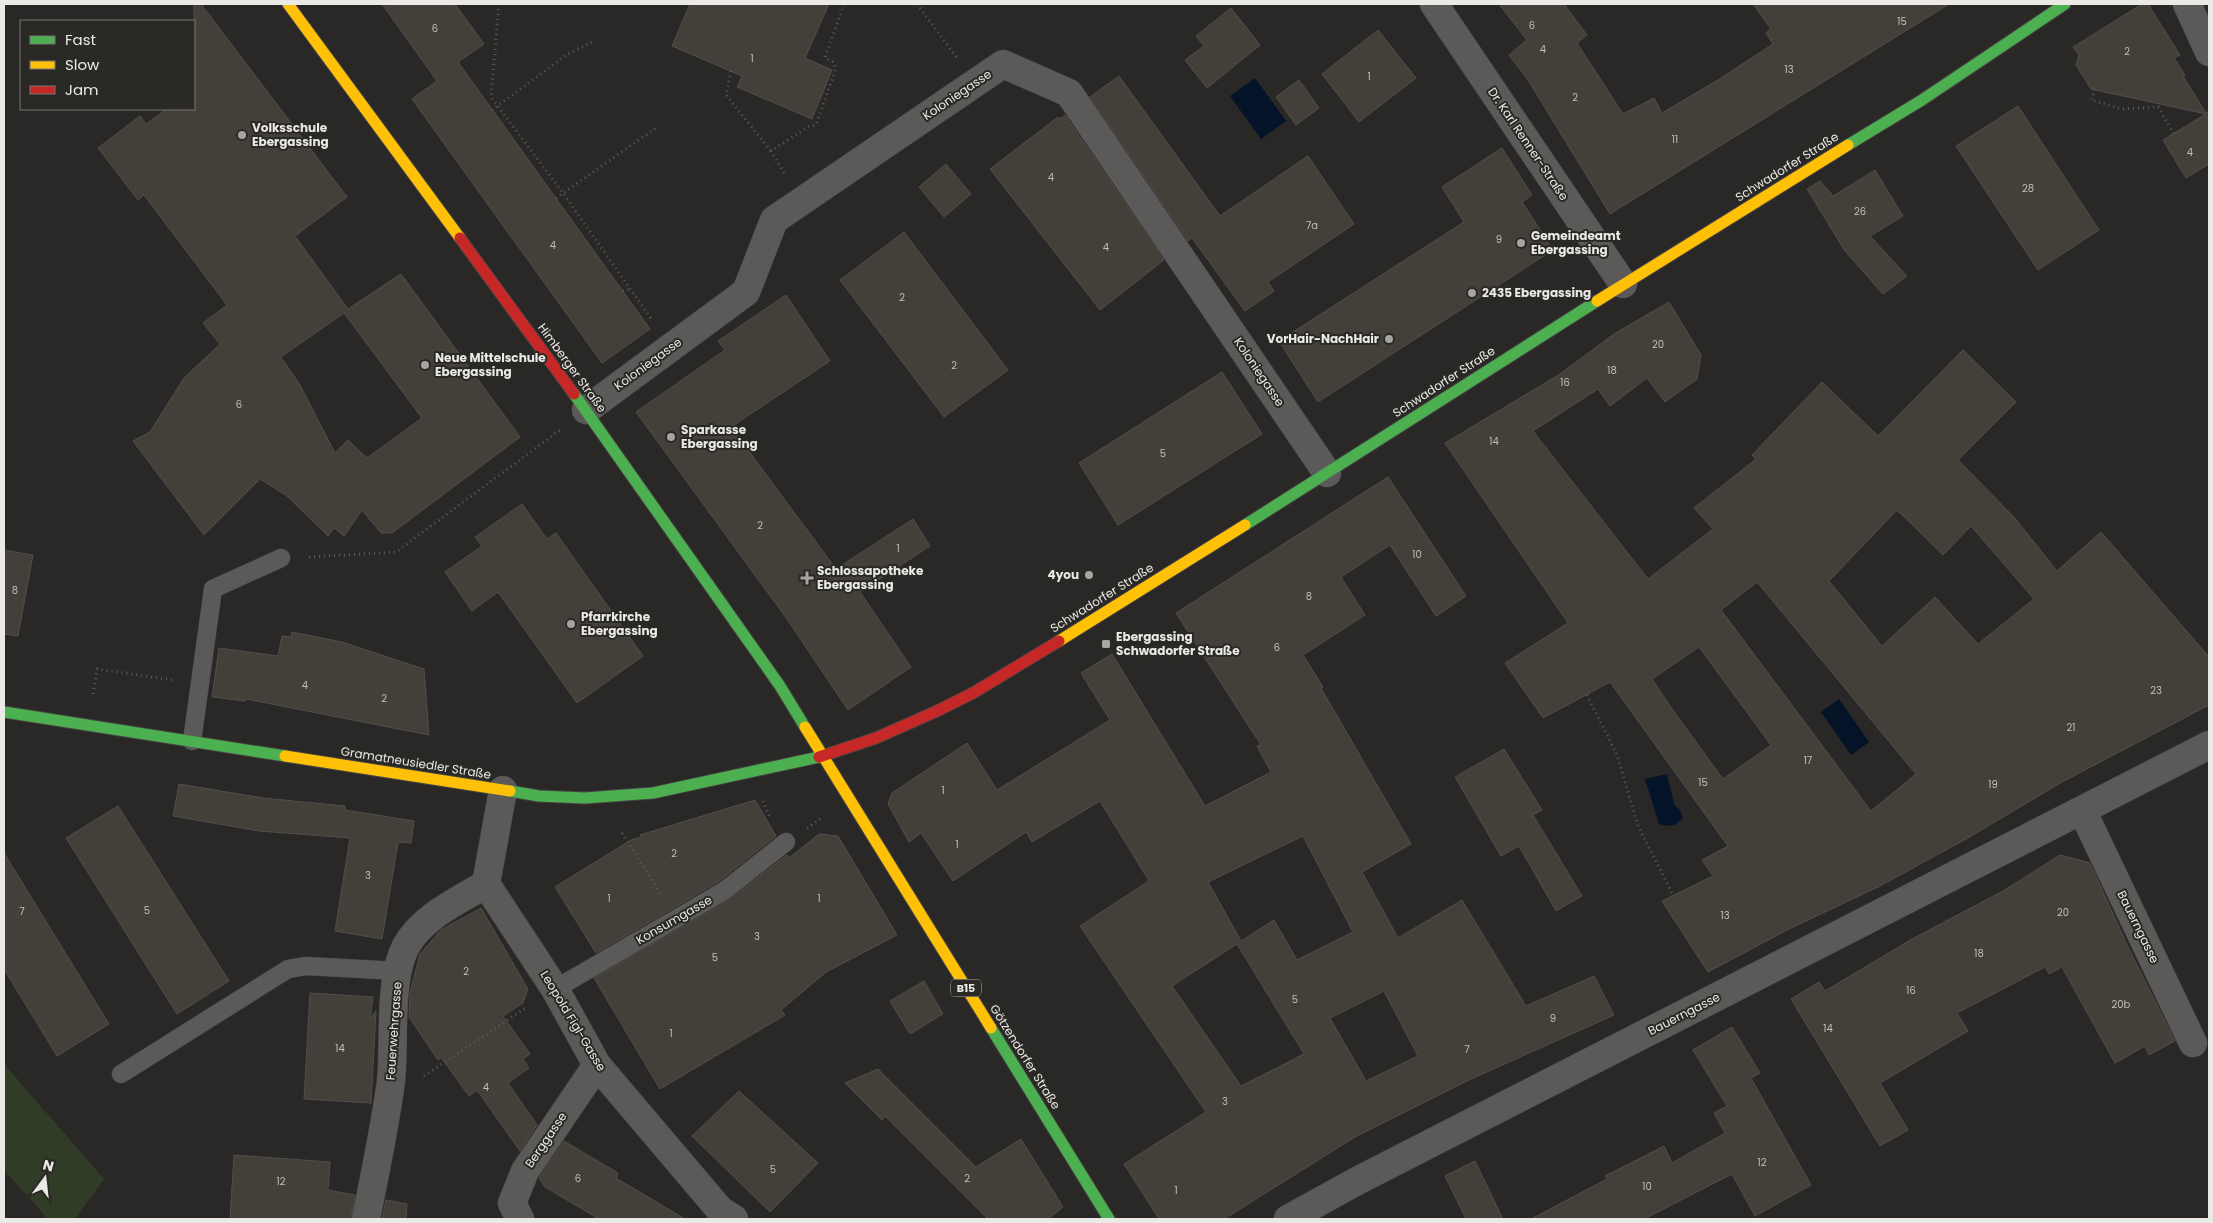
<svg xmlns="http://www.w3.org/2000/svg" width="2213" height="1223" viewBox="0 0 2213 1223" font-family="Poppins,sans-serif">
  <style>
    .green { fill: #313c26 }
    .water { fill: #051329 }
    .building { fill: #424038; stroke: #504f4d; fill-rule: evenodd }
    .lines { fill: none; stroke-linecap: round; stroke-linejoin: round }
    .lane-casing { stroke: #454443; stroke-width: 19 }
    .street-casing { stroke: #454443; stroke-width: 29 }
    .fast-casing { stroke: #454443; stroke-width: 13 }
    .slow-casing { stroke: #454443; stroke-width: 13 }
    .jam-casing { stroke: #454443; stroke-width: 13 }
    .path { stroke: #5b5a59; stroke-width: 3; stroke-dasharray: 1 4; stroke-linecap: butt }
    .lane { stroke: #5c5a59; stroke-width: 18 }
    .street { stroke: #5c5a59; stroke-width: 28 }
    .fast { stroke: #4caf50; stroke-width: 11 }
    .slow { stroke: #ffc107; stroke-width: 11 }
    .jam { stroke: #c62828; stroke-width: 11 }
    .poi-dot { fill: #a6a5a3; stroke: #2a2925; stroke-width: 2 }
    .labels { text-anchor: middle; stroke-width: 4; stroke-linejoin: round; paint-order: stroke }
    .number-label { font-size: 10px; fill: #c0bfba }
    .shield { fill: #2a2925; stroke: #b0afac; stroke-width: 1 }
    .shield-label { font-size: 11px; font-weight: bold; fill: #eae9e6 }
    .street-label { font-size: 12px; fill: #eae9e6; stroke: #2a2925 }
    .poi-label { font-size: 12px; font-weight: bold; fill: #eae9e6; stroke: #2a2925; text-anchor: start }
  </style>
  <rect width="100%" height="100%" fill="#292826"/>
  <path class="green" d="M4,1064L104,1179L75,1219H48L4,1170Z"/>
  <path class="water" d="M1255,78L1286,121L1261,139L1230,96Z
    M1839,699L1869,742L1851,755L1821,712Z
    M1667,774L1674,804L1679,809L1683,817C1676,827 1670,827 1659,824L1645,779Z"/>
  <path class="building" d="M194,4H201L347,197L295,236L348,309L401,274L520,437L392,533H381L362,510L344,536L334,528L328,536L287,496L260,479L204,535L133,441L150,432L184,378L220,344L203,323L227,305L144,195L138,200L98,148L140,116L146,124L167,109H194ZM344,313L422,418L367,458L348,440L335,453L300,385L281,357Z
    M382,4H455L484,44L458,62L650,329L602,363L412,99L437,81Z
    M690,4H829L805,58L832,70L812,119L737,87L742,76L672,46Z
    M1499,4H1564L1587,35L1577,43L1623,114L1654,98L1662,113L1718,80L1773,44L1766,33L1771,29L1753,4H1949L1610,214L1528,80L1509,55L1527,40Z
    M2142,4H2148L2180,55L2174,58L2185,75L2183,76L2206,113L2209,111V164L2186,178L2163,140L2206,114L2091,89L2076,65L2079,55L2073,47Z
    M1231,8L1260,45L1207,88L1185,60L1204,46L1196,36Z
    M1378,30L1416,78L1359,122L1322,74Z
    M1119,76L1220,216L1308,156L1354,224L1268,282L1274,291L1245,311L1192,238L1188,241L1090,97Z
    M1299,80L1319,108L1296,125L1276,97Z
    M2018,106L2099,230L2038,270L1956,146Z
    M1065,115L1164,260L1100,310L990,169L1058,117L1060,119Z
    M1502,148L1532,195L1522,202L1553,250L1318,402L1279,341L1464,222L1442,187Z
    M946,164L971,194L944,217L919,187Z
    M1875,170L1903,216L1870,236L1907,276L1883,294L1845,251L1807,189L1820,181L1833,196Z
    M904,232L1008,370L944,417L840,280Z
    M786,295L830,361L731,427L836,569L913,519L930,546L860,592L911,667L848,710L787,619L636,412L725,350L718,341Z
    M1669,302L1701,355L1697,379L1665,402L1647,378L1610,406L1598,389L1533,431L1648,579L1713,529L1694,508L1756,459L1752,455L1822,382L1878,436L1963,350L2016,402L1958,460L2014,517L2057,571L2101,532L2209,657V705L2062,782L1966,839L1878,887L1789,929L1708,972L1662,901L1713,876L1702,860L1728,846L1610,682L1543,718L1505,663L1568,623L1445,443L1560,374L1614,334ZM1897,510L1943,555L1971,526L2034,599L1978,644L1935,597L1882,646L1829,581ZM1757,582L1916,774L1871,811L1721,610ZM1699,647L1771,745L1723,779L1672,709L1652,679Z
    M1222,372L1262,434L1118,525L1079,463Z
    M1388,477L1466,596L1436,616L1390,545L1341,577L1365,615L1303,655L1323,687L1321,688L1411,844L1362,872L1398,938L1462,900L1526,1006L1594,976L1614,1015L1469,1080L1355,1137L1224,1219H1159L1124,1164L1206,1112L1080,926L1149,881L1100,801L1032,842L1026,832L953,881L921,833L909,842L888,804L892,793L967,743L997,790L1110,720L1081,673L1112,654L1205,806L1271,772L1257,746L1261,745L1176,613ZM1303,836L1353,932L1297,960L1274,920L1241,941L1208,882ZM1237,944L1304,1054L1241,1086L1172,986ZM1384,991L1418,1056L1366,1081L1330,1018Z
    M522,504L547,539L556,533L643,656L577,703L498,592L472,611L445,572L482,546L475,537Z
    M4,550L33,555L18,636L4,634Z
    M292,632L342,642L424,669L429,735L246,699L245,701L212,697L219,648L278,656L282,636L291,637Z
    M1504,749L1542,810L1533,815L1582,896L1556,911L1519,846L1501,856L1455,777Z
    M179,784L263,798L345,806V810L414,821L411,843L398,842L382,939L335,931L350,838L259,831L173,816Z
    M755,800L776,836L718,882L596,953L555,887L631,840L641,837L640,835Z
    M118,806L229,981L177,1014L66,838Z
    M819,834L838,836L897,935L826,972L781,1010L785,1015L660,1089L594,978L729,900L787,855L789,858Z
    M4,853L109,1024L57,1056L4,969Z
    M2060,855L2090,863L2129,949L2175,1041L2149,1055L2145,1046L2115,1063L2062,967L2049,974L2045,967L1957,1013L1968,1031L1880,1083L1908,1130L1880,1146L1791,999L1819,982L1825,991L1912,939L2003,891Z
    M481,908L528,989L523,1003L503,1016L530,1054L523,1059L529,1068L508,1083L537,1125L520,1151L477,1090L469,1096L441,1057L438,1060L409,1017L410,993L420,954L441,930Z
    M924,981L943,1014L910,1034L890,1001Z
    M310,993L373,997L370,1019L376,1011L371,1103L304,1099Z
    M1732,1027L1760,1073L1751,1078L1811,1185L1755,1216L1732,1174L1644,1219H1531L1607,1179L1605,1176L1664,1146L1672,1163L1725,1133L1714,1113L1727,1106L1693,1050Z
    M878,1069L976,1167L1021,1139L1063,1207L1048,1219H988L885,1116L882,1120L845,1083Z
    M739,1091L818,1163L770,1212L692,1136Z
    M564,1141L618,1173L616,1178L685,1219H599L545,1187L539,1178Z
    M234,1155L330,1162L328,1190L355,1195L351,1219H230Z
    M1475,1161L1503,1219H1466L1445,1176Z
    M386,1200L407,1204L406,1219H382Z"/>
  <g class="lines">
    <g class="lane-casing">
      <path id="lane" d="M192,741L213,589L281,558
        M555,989L724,891L786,842
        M121,1074L288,969L306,966L398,971"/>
    </g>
    <g class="street-casing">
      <path id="street" d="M1434,4L1623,284
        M2187,4L2209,52
        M586,410L746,292L774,220L1003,64L1069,93L1327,473
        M503,790L486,884L555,989L597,1065L720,1210L734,1219
        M2082,810L2193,1043
        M366,1219C375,1173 385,1127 391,1081C395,1042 388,980 406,946C423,916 458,901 486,884
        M520,1219L512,1203L525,1171L597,1065
        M1288,1219L1357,1181L2209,745"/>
    </g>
    <g class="fast-casing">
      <path id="fast" d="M1848,145L1922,100L2065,4
        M574,394L780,686L805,727
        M1245,525L1597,301
        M4,712L285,756
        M510,791L539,796L585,798L653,793L819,757
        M991,1028L1109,1219"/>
    </g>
    <g class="slow-casing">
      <path id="slow" d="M288,4L460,238
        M1597,301L1848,145
        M1059,641L1245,525
        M805,727L991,1028
        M285,756L510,791"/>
    </g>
    <g class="jam-casing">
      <path id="jam" d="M460,238L574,394
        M819,757L876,738L937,711L973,693L1059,641"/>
    </g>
    <path class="path" d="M499,4L491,97L563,193L652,320
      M917,4L957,58
      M731,71L726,95L771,151
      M2095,89L2091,100L2121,109L2158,107L2174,134
      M492,110L568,54L594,41
      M784,173L771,151L808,127L816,125L836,68L833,62L825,58L844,4
      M556,198L656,128
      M623,291L629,289
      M309,557L396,552L560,430
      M93,694L97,669L173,680
      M1587,695L1617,755L1638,826L1673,895
      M763,801L770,818
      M807,828L823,817
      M622,833L662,896
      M424,1076L527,1007"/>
    <use href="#lane" class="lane"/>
    <use href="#street" class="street"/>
    <use href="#fast" class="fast"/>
    <use href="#slow" class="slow"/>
    <use href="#jam" class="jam"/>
  </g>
  <g class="poi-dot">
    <circle cx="242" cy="135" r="5"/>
    <circle cx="1521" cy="243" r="5"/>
    <circle cx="1472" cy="293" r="5"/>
    <circle cx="1389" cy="339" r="5"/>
    <circle cx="425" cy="365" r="5"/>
    <circle cx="671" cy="437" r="5"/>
    <circle cx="1089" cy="575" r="5"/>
    <path d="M804.5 570.5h5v5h5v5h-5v5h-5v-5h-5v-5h5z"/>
    <circle cx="571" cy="624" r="5"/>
    <rect x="1101" y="639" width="10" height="10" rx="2.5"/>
  </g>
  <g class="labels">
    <g class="number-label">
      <text x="1902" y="25">15</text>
      <text x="1532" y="29">6</text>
      <text x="435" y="32">6</text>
      <text x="1543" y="53">4</text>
      <text x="2127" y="55">2</text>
      <text x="752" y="62">1</text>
      <text x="1789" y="73">13</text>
      <text x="1369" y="80">1</text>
      <text x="1575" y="101">2</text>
      <text x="1675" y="143">11</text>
      <text x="2190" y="156">4</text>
      <text x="1051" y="181">4</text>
      <text x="2028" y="192">28</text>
      <text x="1860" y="215">26</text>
      <text x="1312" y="229">7a</text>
      <text x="1499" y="243">9</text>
      <text x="553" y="249">4</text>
      <text x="1106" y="251">4</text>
      <text x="902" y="301">2</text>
      <text x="1658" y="348">20</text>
      <text x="954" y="369">2</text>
      <text x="1612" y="374">18</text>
      <text x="1565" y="386">16</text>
      <text x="239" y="408">6</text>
      <text x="1494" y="445">14</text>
      <text x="1163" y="457">5</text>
      <text x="760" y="529">2</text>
      <text x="898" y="552">1</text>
      <text x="1417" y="558">10</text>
      <text x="15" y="594">8</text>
      <text x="1309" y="600">8</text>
      <text x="1277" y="651">6</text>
      <text x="305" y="689">4</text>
      <text x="2156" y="694">23</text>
      <text x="384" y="702">2</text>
      <text x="2071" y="731">21</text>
      <text x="1808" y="764">17</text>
      <text x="1703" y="786">15</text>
      <text x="1993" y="788">19</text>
      <text x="943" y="794">1</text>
      <text x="957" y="848">1</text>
      <text x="674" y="857">2</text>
      <text x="368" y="879">3</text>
      <text x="609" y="902">1</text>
      <text x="819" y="902">1</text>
      <text x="147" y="914">5</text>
      <text x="22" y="915">7</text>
      <text x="2063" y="916">20</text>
      <text x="1725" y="919">13</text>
      <text x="757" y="940">3</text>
      <text x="1979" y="957">18</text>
      <text x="715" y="961">5</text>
      <text x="466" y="975">2</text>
      <text x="1911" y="994">16</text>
      <text x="1295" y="1003">5</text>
      <text x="2121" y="1008">20b</text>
      <text x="1553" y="1022">9</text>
      <text x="1828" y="1032">14</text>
      <text x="671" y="1037">1</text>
      <text x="340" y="1052">14</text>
      <text x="1467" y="1053">7</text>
      <text x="486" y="1091">4</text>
      <text x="1225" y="1105">3</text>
      <text x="1762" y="1166">12</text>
      <text x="773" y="1173">5</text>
      <text x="578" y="1182">6</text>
      <text x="967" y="1182">2</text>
      <text x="281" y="1185">12</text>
      <text x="1647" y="1190">10</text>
      <text x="1176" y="1194">1</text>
    </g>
    <rect class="shield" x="951" y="979.5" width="30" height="17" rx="4"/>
    <g class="shield-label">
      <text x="966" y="992">B15</text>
    </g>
    <g class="street-label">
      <text transform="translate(957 95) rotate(-34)" y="4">Koloniegasse</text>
      <text transform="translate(1528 144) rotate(56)" y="4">Dr. Karl Renner-Straße</text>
      <text transform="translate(1787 167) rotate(-32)" y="4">Schwadorfer Straße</text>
      <text transform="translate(648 364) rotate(-36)" y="4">Koloniegasse</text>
      <text transform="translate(572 368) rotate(54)" y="4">Himberger Straße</text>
      <text transform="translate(1259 372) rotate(56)" y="4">Koloniegasse</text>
      <text transform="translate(1444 382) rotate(-33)" y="4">Schwadorfer Straße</text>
      <text transform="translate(1102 598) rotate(-32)" y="4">Schwadorfer Straße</text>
      <text transform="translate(416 763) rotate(9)" y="4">Gramatneusiedler Straße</text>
      <text transform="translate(674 920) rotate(-30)" y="4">Konsumgasse</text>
      <text transform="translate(2138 927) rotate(64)" y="4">Bauerngasse</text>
      <text transform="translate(1684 1014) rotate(-27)" y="4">Bauerngasse</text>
      <text transform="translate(573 1021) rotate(59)" y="4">Leopold Figl-Gasse</text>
      <text transform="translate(394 1031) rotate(-86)" y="4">Feuerwehrgasse</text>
      <text transform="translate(1025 1057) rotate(58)" y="4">Götzendorfer Straße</text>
      <text transform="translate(546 1140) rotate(-56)" y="4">Berggasse</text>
    </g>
    <g class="poi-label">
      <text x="252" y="132">Volksschule<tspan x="252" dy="14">Ebergassing</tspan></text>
      <text x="1531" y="240">Gemeindeamt<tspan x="1531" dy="14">Ebergassing</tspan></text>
      <text x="1482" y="297">2435 Ebergassing</text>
      <text x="1379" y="343" text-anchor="end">VorHair-NachHair</text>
      <text x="435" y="362">Neue Mittelschule<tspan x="435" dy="14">Ebergassing</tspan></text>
      <text x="681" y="434">Sparkasse<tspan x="681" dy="14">Ebergassing</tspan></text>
      <text x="817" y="575">Schlossapotheke<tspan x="817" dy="14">Ebergassing</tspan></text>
      <text x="1079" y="579" text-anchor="end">4you</text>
      <text x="581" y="621">Pfarrkirche<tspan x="581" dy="14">Ebergassing</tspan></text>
      <text x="1116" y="641">Ebergassing<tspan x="1116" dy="14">Schwadorfer Straße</tspan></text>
    </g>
  </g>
  <rect width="2213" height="1223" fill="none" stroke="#eae9e6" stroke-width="10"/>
  <rect x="20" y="20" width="175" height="90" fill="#2a2925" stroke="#777672"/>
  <rect x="30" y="36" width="25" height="8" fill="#4caf50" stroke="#777672"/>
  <text x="65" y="45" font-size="15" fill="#eae9e6">Fast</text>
  <rect x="30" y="61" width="25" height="8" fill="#ffc107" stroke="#777672"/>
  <text x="65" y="70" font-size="15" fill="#eae9e6">Slow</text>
  <rect x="30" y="86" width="25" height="8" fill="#c62828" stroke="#777672"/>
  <text x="65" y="95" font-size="15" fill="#eae9e6">Jam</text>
  <g transform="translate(45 1178) rotate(15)" stroke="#2a2925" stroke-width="4" paint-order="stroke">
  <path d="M0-4L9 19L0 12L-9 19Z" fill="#eae9e6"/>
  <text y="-8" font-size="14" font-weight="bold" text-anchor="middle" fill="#eae9e6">N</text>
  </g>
</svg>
